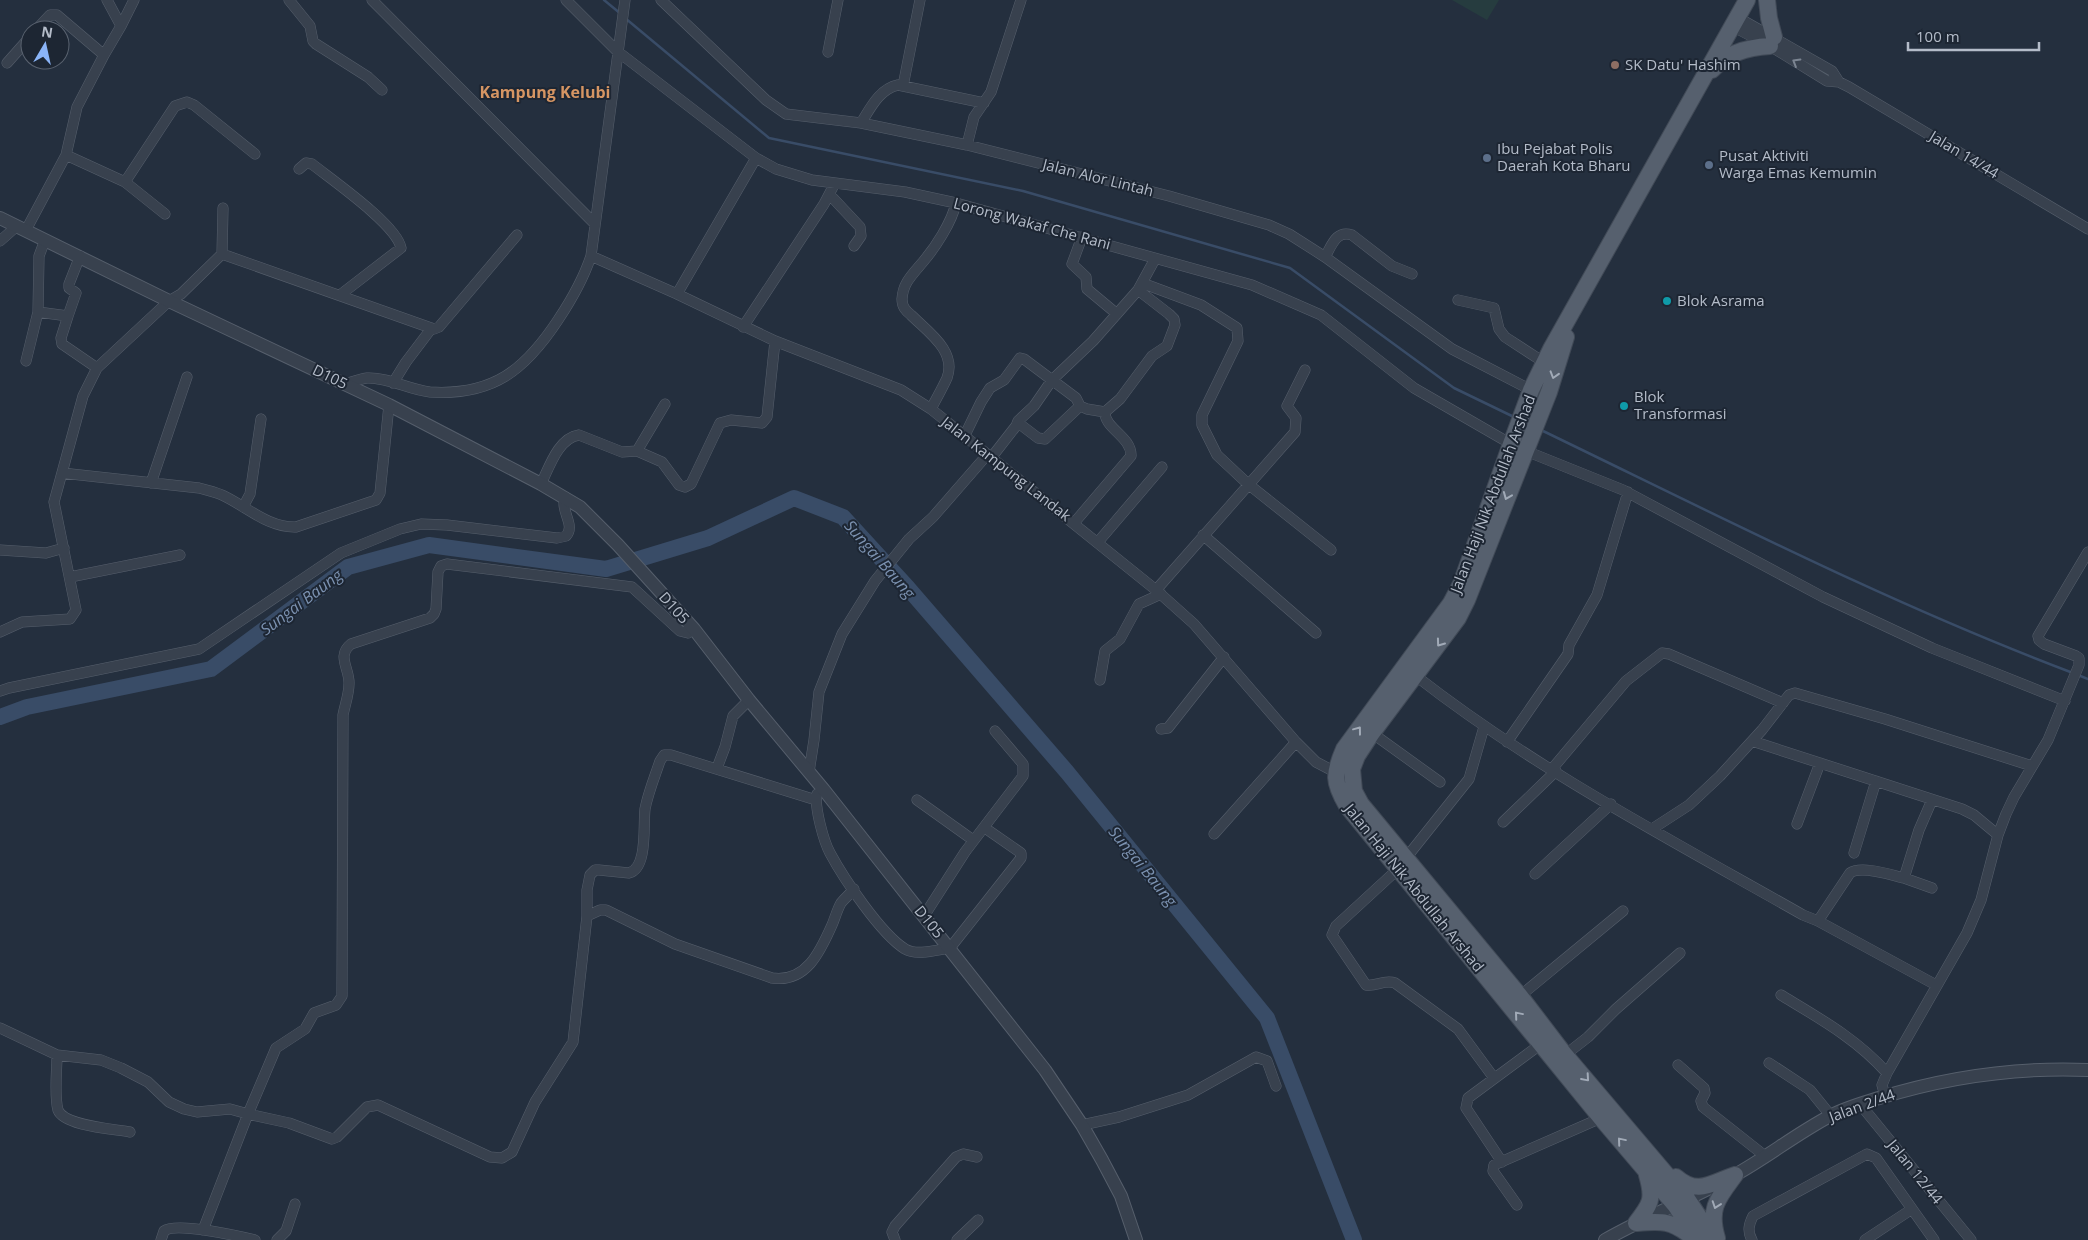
<svg xmlns="http://www.w3.org/2000/svg" width="2088" height="1240" viewBox="0 0 2088 1240" font-family="'Open Sans',sans-serif">
  <style>
    .green { fill: #263c3f }
    .lines { fill: none; stroke-linecap: round; stroke-linejoin: round }
    .stream { stroke: #394c67; stroke-width: 2.5 }
    .river { stroke: #394c67; stroke-width: 16 }
    .minor-casing { stroke: #565f6c; stroke-width: 11 }
    .tertiary-casing { stroke: #565f6c; stroke-width: 14 }
    .primary-casing { stroke: #414a57; stroke-width: 18 }
    .minor { stroke: #38414e; stroke-width: 10 }
    .tertiary { stroke: #38414e; stroke-width: 12 }
    .primary { stroke: #56606e; stroke-width: 16 }
    .oneway { stroke: #7c8592 }
    .oneway2 { stroke: #a1aab7 }
    .education-dot { fill: #8d6e63; stroke: #1d2633; stroke-width: 2 }
    .service-dot { fill: #5c6f8a; stroke: #1d2633; stroke-width: 2 }
    .culture-dot { fill: #0f9aa8; stroke: #1d2633; stroke-width: 2 }
    .labels { text-anchor: middle; stroke-width: 4; stroke-linejoin: round; paint-order: stroke }
    .poi-label { font-size: 15px; fill: #b4bcc9; stroke: #1d2633; text-anchor: start }
    .street-label { font-size: 15px; fill: #b4bcc9; stroke: #1d2633 }
    .neighbourhood-label { font-size: 16px; font-weight: bold; fill: #d59563; stroke: #1d2633 }
    .water-label { font-size: 16px; font-style: italic; fill: #7c92b1; stroke: #1d2633 }
  </style>
  <rect width="100%" height="100%" fill="#242f3e"/>
  <path class="green" d="M1452,0H1499L1487,20Z"/>
  <g class="lines">
    <path class="stream" d="M604,0L621,14
      M625,18L769,138L1023,191L1290,268L1454,388L1514,417
      M1541,430C1717,515 1890,604 2073,673
      M2078,675L2088,679"/>
    <path class="river" d="M0,717L27,707L211,669L348,567L429,545L606,569L708,538L794,498L843,517L908,588L1067,772L1267,1018L1354,1240"/>
    <g class="minor-casing">
      <path id="minor" d="M289,0L310,26L313,41L316,44L368,77L382,90
        M372,0L594,223
        M566,0L617,51L756,158L776,169L812,180L905,192L956,203L1252,285L1321,315L1414,388L1511,444
        M661,0L766,100L786,114L861,123L967,145L1169,196L1269,225L1289,234L1325,257L1452,349L1531,390
        M1737,17L1832,71L1839,82
        M121,26L134,0
        M1732,26L1770,46L1827,81L1839,82L1849,87L2088,229
        M36,30L50,15H57L104,55L121,26L107,0
        M828,52L838,0
        M7,63L30,37
        M903,86L920,0
        M861,123C870,109 879,89 898,85L984,103
        M967,145L974,117L991,92L1021,0
        M66,155L125,182L175,106L187,102L194,105L255,154
        M299,169L306,163L312,164C332,180 397,225 401,248L340,295
        M125,182L165,214
        M830,195L860,227L861,236L854,246
        M26,230L66,155L77,107L104,55
        M1082,237L1072,264L1086,277L1087,289L1117,314
        M45,240L39,256L38,312L68,316L76,293L69,288V284L80,256
        M0,241L17,226
        M222,254L223,208
        M591,256L677,294L775,341L901,390L931,409L1156,590L1194,624L1296,742L1316,762L1339,774
        M1325,257C1332,245 1336,230 1352,235L1392,266L1412,274
        M1142,283L1201,305L1237,328L1238,341L1202,415V425L1217,455L1248,484L1331,550
        M677,294L756,158
        M1458,300L1494,308L1499,329L1505,337L1545,363
        M68,316L61,338L62,344L97,368
        M743,327L824,204L835,183
        M26,361L38,312
        M393,383L406,362L431,329
        M345,384C352,382 359,379 367,378C388,377 409,390 430,392C493,396 525,370 558,320C572,299 583,280 591,256L625,0
        M931,409C936,399 942,389 947,378C957,351 928,332 911,315C906,311 902,307 902,299C903,283 912,275 922,263C935,248 952,222 956,203
        M1016,426L1018,421L1034,406L1052,380L1093,341L1138,290
        M964,437L981,402L990,388L1004,380L1020,358L1024,359L1076,398L1080,406L1087,409L1105,412
        M637,451L662,462L679,485L685,487L691,484L720,423L731,420L762,423L767,417L775,341
        M1526,451L1623,490L1823,597L1932,648L2065,701
        M991,458L1016,426L1021,425L1038,438L1045,439L1080,406
        M62,473L199,488C207,490 215,492 222,495C246,506 268,528 296,527L376,500L380,493L389,405
        M151,483L187,377
        M541,484C549,468 558,438 579,435L622,452L637,451L665,404
        M243,507L250,494L261,419
        M1074,523L1131,456C1132,437 1104,428 1105,412L1120,399L1152,356L1167,346L1175,325L1174,319L1169,314L1138,290L1155,259
        M1203,535L1316,633
        M1098,542L1162,467
        M0,550L46,553L64,548
        M70,577L180,555
        M1156,590L1295,432L1296,418L1287,406L1305,370
        M0,632L22,622L70,619L76,610L54,502L83,396L97,368L169,301L181,294L222,254L434,329L439,327L517,235
        M1416,676C1535,769 1671,840 1803,915L1818,921L1936,985
        M1100,680L1105,651L1120,639L1139,604L1161,594
        M0,691L9,688L199,649L341,553L400,529L421,524L447,525L557,538L566,536C576,525 560,512 565,497
        M1161,729L1168,728L1224,657
        M1372,733L1440,782
        M1752,741L1962,809L1974,815L1998,835
        M1507,742L1568,654L1569,645L1597,595L1628,492
        M717,768L725,747L733,716L749,700
        M1552,769L1626,681L1662,653L1669,654L1783,703
        M809,772L814,740L819,692L842,634L875,581L909,539L933,517L987,455
        M817,794C814,807 824,842 830,853C844,879 881,934 905,949C917,956 936,950 950,948L1021,858V853L985,828
        M917,800L973,840
        M1503,822L1556,771
        M1797,824L1820,763
        M1652,829L1689,805L1720,776L1762,730L1789,695L1795,693L1885,719L2032,766
        M1214,834L1296,742
        M1854,853L1876,781
        M1406,858L1469,779L1484,727
        M1398,869L1336,926L1332,935L1366,985C1376,987 1384,979 1395,983L1458,1029L1494,1078
        M1535,874L1611,804
        M1904,878L1932,888
        M587,916L600,910H606L675,944L772,978C806,983 820,952 832,925C835,918 837,910 841,903C845,898 850,894 854,889
        M924,916L965,852L1023,776V764L995,731
        M1818,921L1850,873C1861,865 1891,875 1904,878L1919,830L1932,800
        M1781,995C1819,1018 1857,1039 1887,1073
        M1520,996L1623,911
        M0,1028L57,1055L101,1060L121,1068L148,1082L169,1102L184,1109L197,1112L230,1109L248,1114L276,1048L305,1029L314,1013L336,1005L342,996L343,715C345,705 349,694 349,684C350,669 336,656 351,644L430,618L434,614L436,609L438,572L441,566L447,564L632,587L680,631L688,633L694,629
        M57,1055C57,1070 54,1096 58,1110C64,1126 114,1129 130,1132
        M1565,1055L1588,1037L1616,1009L1680,953
        M1769,1063L1810,1090L1831,1116
        M1678,1065L1704,1088L1705,1093L1701,1101L1703,1107L1765,1156
        M1885,1096L1882,1085L1887,1073L1967,933L1981,900L1998,835L2006,814L2014,797L2048,740L2079,665V658L2076,656L2044,644L2039,640L2038,636L2088,552
        M1860,1104L1971,1240
        M1082,1125L1119,1117L1188,1095L1256,1057L1267,1061L1276,1086
        M1502,1162L1466,1108L1468,1098L1541,1044
        M1517,1205L1493,1171L1494,1165L1601,1118
        M203,1230L248,1114L289,1123L332,1139L337,1137L367,1107L378,1105L490,1157L502,1158L512,1152L535,1102L573,1042L587,916V890L590,875L595,870H599L629,873C648,868 643,825 645,809C648,793 655,776 660,761L664,755H671L816,800
        M161,1240L164,1231C176,1222 238,1236 255,1240
        M277,1240L286,1231L295,1204
        M895,1240L892,1232L895,1226L956,1157L963,1154L977,1157
        M957,1240L978,1220
        M1752,1240C1747,1231 1749,1224 1753,1216L1867,1154L1876,1158L1934,1240
        M1865,1240L1912,1209"/>
    </g>
    <g class="tertiary-casing">
      <path id="tertiary" d="M0,218L169,301L389,405L541,484L580,507L618,545L694,629L749,700L824,790L1045,1070L1082,1125L1102,1160L1121,1196L1136,1240
        M1605,1240C1647,1216 1691,1199 1733,1176C1766,1158 1796,1134 1830,1116C1845,1108 1863,1103 1879,1098C1947,1077 2017,1067 2088,1070"/>
    </g>
    <g class="primary-casing">
      <path id="primary" d="M1767,0L1769,18L1774,37
        M1712,70C1727,53 1748,47 1770,46
        M1566,337L1549,392L1467,600L1458,618L1372,733L1357,756L1352,769L1354,791L1361,804L1520,996L1565,1055L1688,1200L1714,1240
        M1676,1177C1698,1196 1711,1183 1735,1175
        M1636,1223C1662,1221 1671,1220 1692,1237
        M1636,1223C1651,1204 1654,1199 1647,1175
        M1717,1238C1708,1208 1718,1198 1735,1175
        M1699,1240L1675,1205L1601,1118L1347,806C1333,782 1333,774 1344,749L1451,603L1461,584L1511,444L1531,390L1551,349L1747,0"/>
    </g>
    <use href="#minor" class="minor"/>
    <use href="#tertiary" class="tertiary"/>
    <use href="#primary" class="primary"/>
  </g>
  <defs><path id="oneway-chevron" d="M-2-3.5L2.5 0L-2 3.5" fill="none" stroke-width="1.6" stroke-linecap="round" stroke-linejoin="round" transform="scale(1.25)"/></defs>
  <use class="oneway" href="#oneway-chevron" transform="translate(1796 62) rotate(-149)"/>
  <g class="oneway2">
    <use href="#oneway-chevron" transform="translate(1554 375) rotate(107)"/>
    <use href="#oneway-chevron" transform="translate(1507 496) rotate(112)"/>
    <use href="#oneway-chevron" transform="translate(1440 643) rotate(126)"/>
    <use href="#oneway-chevron" transform="translate(1358 730) rotate(-53)"/>
    <use href="#oneway-chevron" transform="translate(1518 1015) rotate(-130)"/>
    <use href="#oneway-chevron" transform="translate(1586 1078) rotate(49)"/>
    <use href="#oneway-chevron" transform="translate(1621 1141) rotate(-130)"/>
    <use href="#oneway-chevron" transform="translate(1716 1205) rotate(109)"/>
  </g>
  <circle class="education-dot" cx="1615" cy="65" r="5"/>
  <g class="service-dot">
    <circle cx="1487" cy="158" r="5"/>
    <circle cx="1709" cy="165" r="5"/>
  </g>
  <g class="culture-dot">
    <circle cx="1667" cy="301" r="5"/>
    <circle cx="1624" cy="406" r="5"/>
  </g>
  <g class="labels">
    <g class="poi-label">
      <text x="1625" y="70">SK Datu' Hashim</text>
      <text x="1497" y="154">Ibu Pejabat Polis<tspan x="1497" dy="17">Daerah Kota Bharu</tspan></text>
      <text x="1719" y="161">Pusat Aktiviti<tspan x="1719" dy="17">Warga Emas Kemumin</tspan></text>
      <text x="1677" y="306">Blok Asrama</text>
      <text x="1634" y="402">Blok<tspan x="1634" dy="17">Transformasi</tspan></text>
    </g>
    <g class="street-label">
      <text transform="translate(1964 155) rotate(31)" y="5">Jalan 14/44</text>
      <text transform="translate(1098 178) rotate(14)" y="5">Jalan Alor Lintah</text>
      <text transform="translate(1032 224) rotate(15)" y="5">Lorong Wakaf Che Rani</text>
      <text transform="translate(330 377) rotate(26)" y="5">D105</text>
      <text transform="translate(1006 469) rotate(38)" y="5">Jalan Kampung Landak</text>
      <text transform="translate(1493 494) rotate(-69)" y="5">Jalan Haji Nik Abdullah Arshad</text>
      <text transform="translate(674 608) rotate(48)" y="5">D105</text>
      <text transform="translate(1414 888) rotate(51)" y="5">Jalan Haji Nik Abdullah Arshad</text>
      <text transform="translate(929 922) rotate(51)" y="5">D105</text>
      <text transform="translate(1862 1106) rotate(-20)" y="5">Jalan 2/44</text>
      <text transform="translate(1915 1172) rotate(51)" y="5">Jalan 12/44</text>
    </g>
    <g class="neighbourhood-label">
      <text x="545" y="98">Kampung Kelubi</text>
    </g>
    <g class="water-label">
      <text transform="translate(880 559) rotate(49)" y="6">Sungai Baung</text>
      <text transform="translate(301 602) rotate(-37)" y="6">Sungai Baung</text>
      <text transform="translate(1143 866) rotate(51)" y="6">Sungai Baung</text>
    </g>
  </g>
  <g transform="translate(45 45) rotate(9)"><circle r="24" fill="#1d2633" stroke="#59626f"/>
  <path d="M0-4L9 19L0 12L-9 19Z" fill="#8ab4f8"/>
  <text y="-8" font-size="14" font-weight="bold" text-anchor="middle" fill="#b4bcc9">N</text>
  </g>
  <path d="M1908 42v8h131v-8" fill="none" stroke="#b4bcc9" stroke-width="2.5"/>
  <text x="1916" y="42" font-size="15" fill="#b4bcc9" stroke="#1d2633" stroke-width="4" paint-order="stroke">100 m</text>
</svg>
